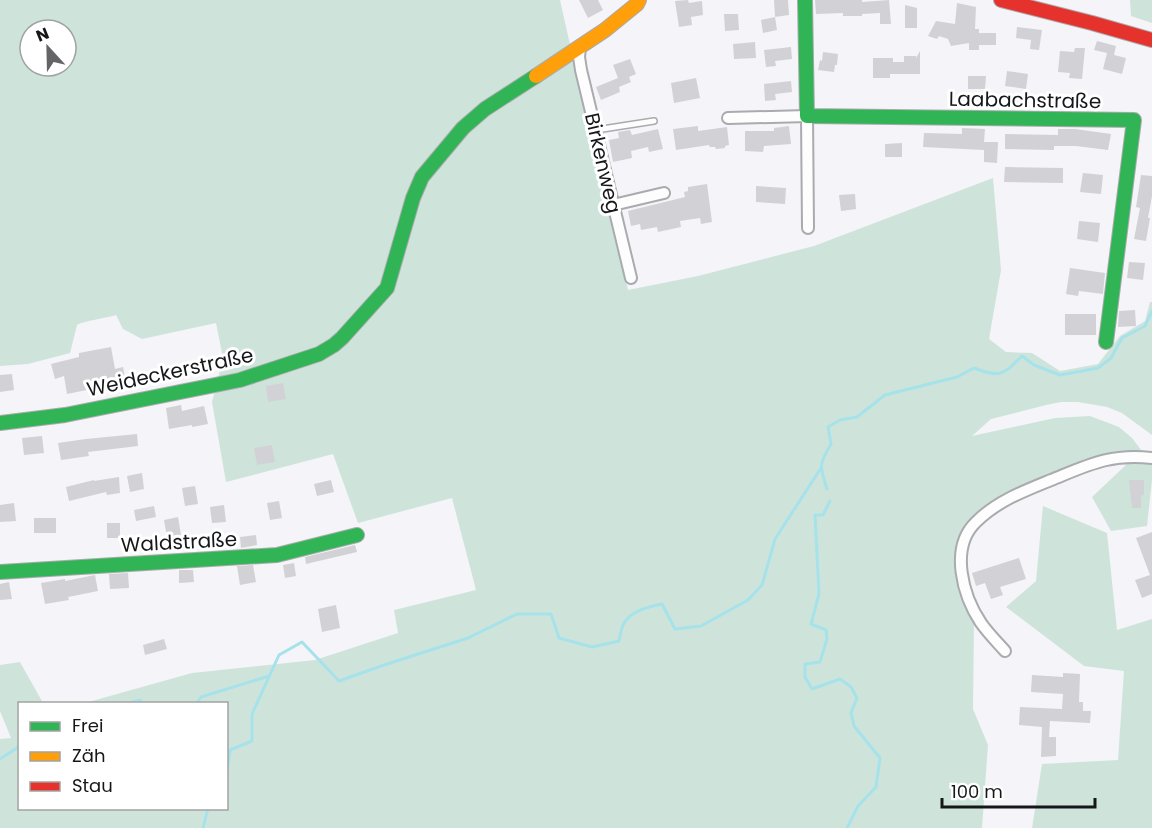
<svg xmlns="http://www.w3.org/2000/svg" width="1152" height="828" viewBox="0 0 1152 828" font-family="Poppins,sans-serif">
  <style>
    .green { fill: #cee4db; fill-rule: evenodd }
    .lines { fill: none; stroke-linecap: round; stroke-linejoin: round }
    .stream { stroke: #a6e2ea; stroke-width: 3 }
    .building { fill: #d2d2d6 }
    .lane-casing { stroke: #aaabae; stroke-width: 8 }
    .street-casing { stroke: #aaabae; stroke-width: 14 }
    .fast-casing { stroke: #aaabae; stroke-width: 16 }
    .slow-casing { stroke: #aaabae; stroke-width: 16 }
    .jam-casing { stroke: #aaabae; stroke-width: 16 }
    .lane { stroke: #fdfdfe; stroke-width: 5 }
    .street { stroke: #fdfdfe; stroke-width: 10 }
    .fast { stroke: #30b455; stroke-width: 14 }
    .slow { stroke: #ff9f0a; stroke-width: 14 }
    .jam { stroke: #e5322d; stroke-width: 14 }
    .labels { text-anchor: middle; stroke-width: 6; stroke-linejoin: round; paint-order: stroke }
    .street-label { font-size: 20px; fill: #161719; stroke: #fff }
  </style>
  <rect width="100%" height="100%" fill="#f4f4f9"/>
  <path class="green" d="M0,0H560L573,58L593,134L628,290L698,276L814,246L993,178L1001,270L989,339L1006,352L1032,353L1060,371L1098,364L1120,336L1145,321L1150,302H1152V435L1122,413L1107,407L1078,402H1061L1046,405L991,419L972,436L1055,418L1090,416L1119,427L1132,438L1145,455L1095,459L972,519L961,533L957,551L974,622L973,709L988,745L982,828H0V739L11,738L0,711V665L20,662L43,703L20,704V808H226V704L85,703L192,673L315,660L398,633L394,610L476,590L452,498L358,523L333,454L226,482L212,402L223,358L216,323L142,339L123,329L116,315C106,318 84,321 77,325L70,353L28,364L0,366ZM30,30H66V66H30Z
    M1130,0H1152V23L1131,16Z
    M1128,463L1152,464V480L1147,526L1111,531L1092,497Z
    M1043,506L1107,533L1117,630L1152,619V828H1032L1042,764L1118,760L1124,671L1084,666L1006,607L1036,581Z"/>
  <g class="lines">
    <path class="stream" d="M827,489C820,466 818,466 831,444L828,427L840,420L857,417L885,395L957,377L974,368C1000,378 1003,375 1022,356L1034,365L1060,375L1098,368L1111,358L1122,338L1145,326L1152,311
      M830,501L823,515H815L819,594L811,624L826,630L827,639L820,662L805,664V677L812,689L840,679L851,687L857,698L851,713L854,726L880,758L876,787L858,806L847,828
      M127,704L140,700L143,704
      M196,704L201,697L269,676
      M0,759L20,746
      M226,779L230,750L252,741V714L279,655L302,642L339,681L384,665L468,638L517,614H551L559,638L592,647L619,641C620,636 621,630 623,625C630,611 647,607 662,604L675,629L701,626L748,600L762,585L775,539L821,468
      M203,828L208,808"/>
  </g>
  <path class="building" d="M579,0H598L603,10L588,18Z
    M688,0L689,3L702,1L703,15L691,17L692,25L679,27L675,1Z
    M774,0H788L789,15L775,17Z
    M815,0H862V2L889,0L891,24H880V13L862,14V16H843V13L816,14Z
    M957,3L976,7L975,29H979V33H996V45H979V50H969V43L951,46L948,39L939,36L937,39L928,36L936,21L955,24Z
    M905,5L917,8V28H905Z
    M724,14H738L739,30L725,31Z
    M775,17L777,30L763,33L761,20Z
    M1017,27L1042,30L1039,50L1030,49L1031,40L1016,38Z
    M1097,41L1116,46L1114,55L1126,58L1122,74L1103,69L1107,53L1094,50Z
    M755,42L756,58L734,59L733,44Z
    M791,47L792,59L775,61L776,66L766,67L764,50Z
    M1075,48H1085L1082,79L1069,78L1070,73L1058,72L1060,51L1074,52Z
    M920,51V74H890V78H873V58H893V62H904V56H916V58Z
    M823,52L838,54L837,65H835L834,72L818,70L820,60L822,61Z
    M630,59L636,74L629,77L631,82L619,87L620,92L601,100L596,87L618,78L613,65Z
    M1007,71L1028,74L1026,89L1005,86Z
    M968,76H986L985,89H968Z
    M696,78L700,98L674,103L671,83Z
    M791,81L792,92L775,94L776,100L765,101L764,84Z
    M698,126V131L727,127L729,145L725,146V148L716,149L715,147H710L709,145L676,150L673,129Z
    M789,126L791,144L764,146L763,152L745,151V131H774V128Z
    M962,128L985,129L984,142H998L997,163L984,162V150L923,147L924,133L962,134Z
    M658,129L663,149L649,152L648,147L631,151L632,158L613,162L609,140L619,138L618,132L630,130L632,135Z
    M1058,129H1075L1111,134L1108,150L1076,146H1054V150L1005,149V134L1058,135Z
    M902,143V157H885V144Z
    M1005,167L1063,168V183L1004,182Z
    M1083,173L1103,175L1101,194L1080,192Z
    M1141,175L1152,176V196L1148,218H1150L1146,241L1134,239L1140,208L1136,207Z
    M707,184L712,222L701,224L700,218L680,221L681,227L658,232L657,227L641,230L640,224L631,226L628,211L685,197L684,192L688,191V187Z
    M756,186L786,188L785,204L756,202Z
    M855,194L856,209L841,211L839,195Z
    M1079,221L1100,223L1098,242L1077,239Z
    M1129,262L1145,263L1143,280L1127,278Z
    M1070,268L1105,273L1103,294L1079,291L1078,296L1066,294Z
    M1135,310L1136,326L1118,327L1119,311Z
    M1065,314H1096V335H1065Z
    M111,347L115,369L123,367L126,382L67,394L64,376L55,379L51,364L79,357V353Z
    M12,374L14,390L0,392V375Z
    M283,383L286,399L268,402L266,386Z
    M181,405L182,411L204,406L208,424L192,427V425L169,429L166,408Z
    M137,434L138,446L88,452L89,456L61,460L58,443L86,439Z
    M42,436L44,453L24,455L22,438Z
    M272,445L275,462L257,465L254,448Z
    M142,473L144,489L130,492L127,476Z
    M119,477L120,493L107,495L106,492L69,501L66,487L94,480V481Z
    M331,480L334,492L317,496L314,484Z
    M1129,480H1144V495L1141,496V508H1132Z
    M195,486L198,504L185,506L182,488Z
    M279,501L282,518L270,520L267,503Z
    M14,503L16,521L0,522V505Z
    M224,505L226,522L212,523L210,507Z
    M154,506L156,517L136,521L134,510Z
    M178,517L181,535L167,537L164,520Z
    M34,518H56V533H34Z
    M107,523H120V538H107Z
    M1152,532V594L1142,598L1135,580L1150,575L1136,538Z
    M256,535L257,545L241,548L240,537Z
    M355,545L357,552L306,564L305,557Z
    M1019,558L1026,579L1000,587L1003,595L991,599L985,583L976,586L972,573Z
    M294,563L296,576L285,578L283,565Z
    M253,565L256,582L240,585L237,566Z
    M179,570H193L194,582L179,583Z
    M128,573L129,588L110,589L109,574Z
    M95,575L98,591L68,597L69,600L45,604L41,583L65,579V581Z
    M9,582L12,599L0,600V584Z
    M336,605L340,628L322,632L318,609Z
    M164,639L167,649L145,655L143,645Z
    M1063,673L1080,674L1079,702H1083V711H1091L1090,723L1050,721L1049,737H1056V756L1041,757L1042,727L1019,725L1020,707L1062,709L1063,694L1031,692L1032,675L1063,677Z"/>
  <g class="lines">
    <g class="lane-casing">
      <path id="lane" d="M596,130L654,121"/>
    </g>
    <g class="street-casing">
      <path id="street" d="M580,47L579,57L581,70L631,278
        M728,118L807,116L808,228
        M613,205L664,193
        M1005,651C997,642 988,633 981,623C963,596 949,548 976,522C997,501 1024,491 1051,480C1088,465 1111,453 1152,458"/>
    </g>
    <g class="fast-casing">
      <path id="fast" d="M805,0L807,116L1134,120L1106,342
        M0,423L65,415L240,380L319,354L334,345L342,338L387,288L413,198L422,177L463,128L485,109L536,76
        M0,572L277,555L357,535"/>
    </g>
    <g class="slow-casing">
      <path id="slow" d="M536,76L605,30L637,4L639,0"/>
    </g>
    <g class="jam-casing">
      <path id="jam" d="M1001,0L1092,23L1152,40"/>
    </g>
    <use href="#lane" class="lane"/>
    <use href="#street" class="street"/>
    <use href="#fast" class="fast"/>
    <use href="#slow" class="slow"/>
    <use href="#jam" class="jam"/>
  </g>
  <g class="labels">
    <g class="street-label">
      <text transform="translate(1025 100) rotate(1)" y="7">Laabachstraße</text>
      <text transform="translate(603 163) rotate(77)" y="7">Birkenweg</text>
      <text transform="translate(170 372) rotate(-12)" y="7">Weideckerstraße</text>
      <text transform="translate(179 542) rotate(-3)" y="7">Waldstraße</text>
    </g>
  </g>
  <rect x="18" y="702" width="210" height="108" fill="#ffffff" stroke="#a2a2a3" stroke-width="1.5"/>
  <rect x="30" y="722" width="30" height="9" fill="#30b455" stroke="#a2a2a3" stroke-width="1.5"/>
  <text x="72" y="732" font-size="18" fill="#161719">Frei</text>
  <rect x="30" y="752" width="30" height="9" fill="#ff9f0a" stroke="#a2a2a3" stroke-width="1.5"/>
  <text x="72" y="762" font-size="18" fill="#161719">Zäh</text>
  <rect x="30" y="782" width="30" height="9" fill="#e5322d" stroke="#a2a2a3" stroke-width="1.5"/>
  <text x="72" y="792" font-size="18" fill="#161719">Stau</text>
  <g transform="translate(48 48) rotate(338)"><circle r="28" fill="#ffffff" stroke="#a2a2a3" stroke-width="1.5"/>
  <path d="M0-4.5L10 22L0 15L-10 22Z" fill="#646467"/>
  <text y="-9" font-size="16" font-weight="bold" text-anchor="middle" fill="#161719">N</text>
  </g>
  <path d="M942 798v9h153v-9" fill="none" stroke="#161719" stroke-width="3"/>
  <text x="951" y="798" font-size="18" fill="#161719" stroke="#ffffff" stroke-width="4.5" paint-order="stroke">100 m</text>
</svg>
